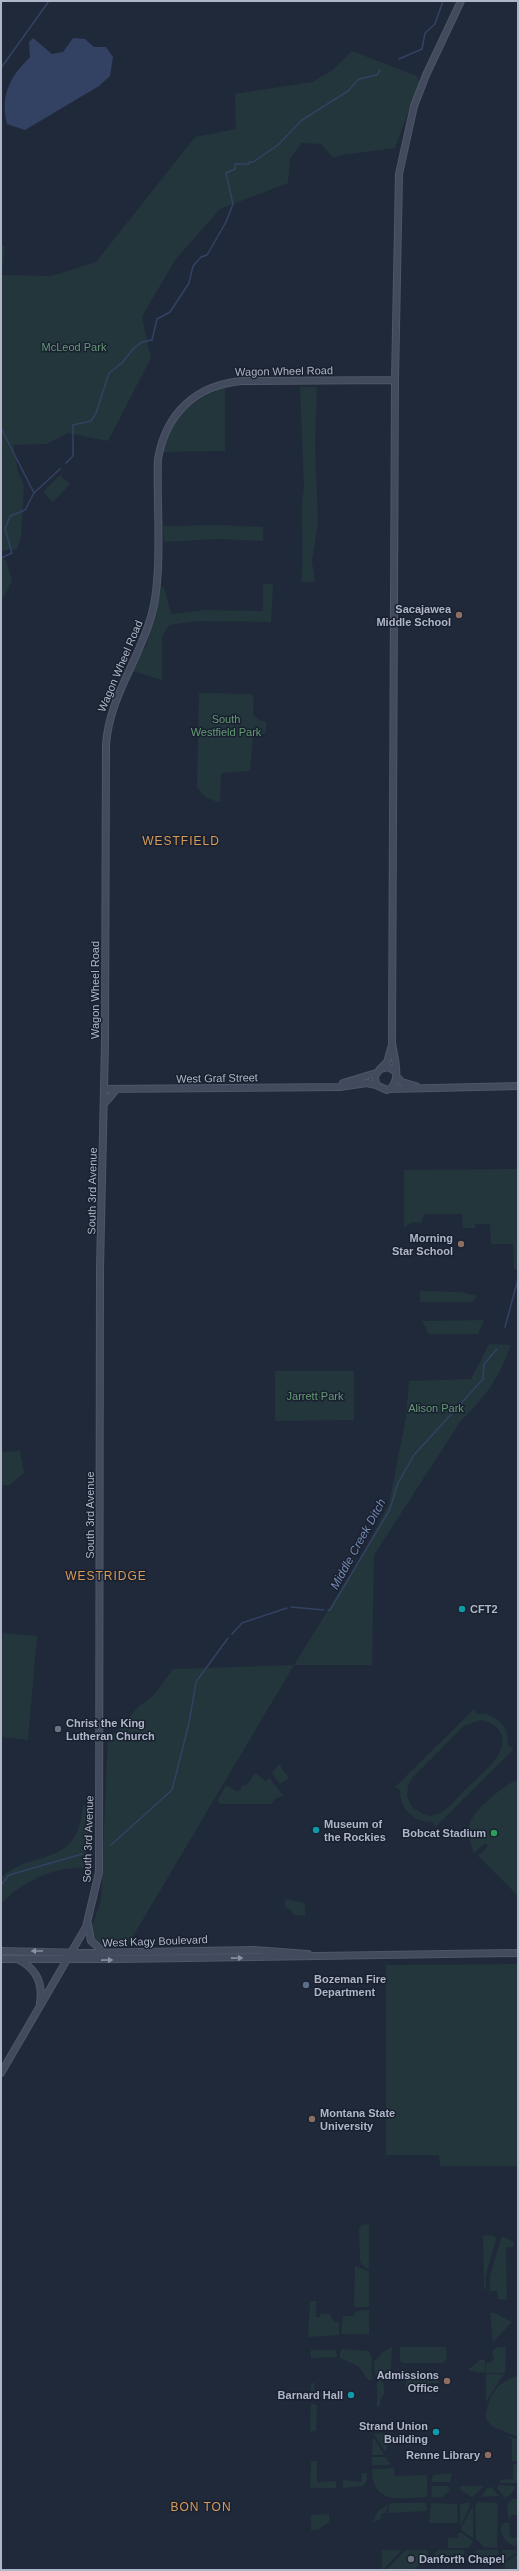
<svg xmlns="http://www.w3.org/2000/svg" width="519" height="2571" viewBox="0 0 519 2571" font-family="Helvetica,sans-serif">
  <style>
    .green { fill: #22363b; fill-rule: evenodd }
    .water { fill: #334263 }
    .lines { fill: none; stroke-linecap: round; stroke-linejoin: round }
    .stream { stroke: #334263; stroke-width: 1.5 }
    .secondary-casing { stroke: #4f5665; stroke-width: 8 }
    .secondary { stroke: #424a5e; stroke-width: 6 }
    .oneway { fill: #8990a2 }
    .education-dot { fill: #8d6e63; stroke: #19202f; stroke-width: 1.5 }
    .culture-dot { fill: #0f9aa8; stroke: #19202f; stroke-width: 1.5 }
    .worship-dot { fill: #6b7280; stroke: #19202f; stroke-width: 1.5 }
    .leisure-dot { fill: #2e9e5b; stroke: #19202f; stroke-width: 1.5 }
    .service-dot { fill: #5c6f8a; stroke: #19202f; stroke-width: 1.5 }
    .labels { text-anchor: middle; stroke-width: 3; stroke-linejoin: round; paint-order: stroke }
    .park-label { font-size: 11px; fill: #659975; stroke: #19202f }
    .street-label { font-size: 11px; fill: #afb6c7; stroke: #19202f }
    .poi-label { font-size: 11px; font-weight: bold; fill: #afb6c7; stroke: #19202f; text-anchor: end }
    .neighbourhood-label { font-size: 12px; letter-spacing: 1px; fill: #d89b58; stroke: #19202f }
    .water-label { font-size: 12px; font-style: italic; fill: #7589b1; stroke: #19202f }
  </style>
  <rect width="100%" height="100%" fill="#20293a"/>
  <path class="green" d="M352,51L417,76L419,83L395,148L342,155L333,158L321,144L301,143L290,159L288,183L220,209L175,260L142,317L151,358L108,441L68,433L47,444L13,445L18,472L24,485L21,537L17,549L1,551V245L5,246L2,275L51,276L96,262L195,137L236,129L235,94L312,82L333,70Z
    M300,387H317L315,447L318,522L312,561L315,582H301C305,550 299,518 304,488Z
    M225,388V451L163,452C173,415 190,400 225,388Z
    M60,475L70,484L53,502L43,492Z
    M221,525L263,527V541L216,539L164,542L163,526Z
    M1,558L6,560L12,581L1,602Z
    M263,584H273L271,622L197,621L169,625L162,636V680L132,671L147,644L160,587H164L171,614L206,610L263,611Z
    M199,693L252,694C258,709 244,716 266,722V733L253,737L250,771L221,773L220,802C209,800 203,797 197,787Z
    M518,1169V1270L514,1269L513,1244H491L490,1224H475V1228H463L462,1214H424L421,1223L413,1222L404,1227V1170Z
    M420,1291L461,1292L477,1296L472,1302H420Z
    M484,1320L478,1334H429L422,1321Z
    M489,1344L510,1345C503,1375 481,1401 460,1422L374,1555L372,1665H294L129,1943L103,1944L94,1941L91,1929L101,1900L108,1734L117,1732L138,1707L154,1695L173,1669L294,1665L364,1552L389,1504L406,1417L409,1381L471,1379Z
    M275,1371H354V1420L275,1421Z
    M20,1451L24,1473L10,1485H1V1452Z
    M3,1633L37,1636L28,1740L1,1737V1646Z
    M474,1709L477,1714C496,1712 510,1728 508,1746L514,1749L435,1827L432,1822C413,1822 400,1809 400,1790L395,1787ZM480,1720C488,1721 494,1724 499,1730C513,1752 481,1773 468,1787C458,1796 448,1811 435,1815C427,1817 422,1814 416,1809L414,1810L407,1797L408,1786L413,1777L464,1726Z
    M279,1764L289,1778L280,1784L272,1773Z
    M255,1773L266,1781L269,1777L283,1796L275,1799L271,1804H221L217,1801L226,1785L238,1792L243,1785L246,1786Z
    M514,1781H518V1896L478,1856L488,1846L485,1843L474,1853C471,1844 467,1834 469,1825C473,1810 500,1789 514,1781Z
    M83,1805L89,1806L86,1868C57,1865 20,1882 1,1904V1878C34,1847 78,1870 83,1805Z
    M285,1899L305,1903V1916L293,1915L291,1910L285,1907Z
    M518,1964V2166H440L439,2155H386V1965Z
    M369,2224V2268H365L360,2262L359,2229L362,2225Z
    M483,2235L495,2236L496,2240L485,2278L486,2289H484Z
    M504,2237L513,2241L514,2247H506L507,2300L498,2299L497,2291H490V2276L501,2238Z
    M355,2266L369,2271V2307H354Z
    M310,2301H316V2317H320V2314H330L334,2322H339V2335L308,2337Z
    M369,2310V2334H341L343,2316H354L356,2311Z
    M490,2313H495L512,2322L493,2342Z
    M392,2347L391,2371L381,2376L375,2375L374,2362L382,2353Z
    M400,2347H446L447,2359L443,2363H403L400,2361Z
    M498,2347H506L505,2373H486V2363H490L494,2359L492,2351Z
    M342,2349L369,2351C375,2358 369,2370 373,2379L369,2381L358,2366L340,2358V2352Z
    M311,2350H335L338,2357L311,2358Z
    M480,2360H485V2373L470,2371L469,2369Z
    M486,2374H504L486,2402Z
    M406,2375H431L440,2383H429L428,2392L415,2391L413,2388L406,2389Z
    M518,2376V2437L493,2427L486,2420C486,2399 496,2381 518,2376Z
    M382,2378L385,2393L380,2400V2406H377V2383Z
    M311,2383H314L315,2393L328,2394V2397H311Z
    M311,2403L317,2406L316,2430L310,2432Z
    M386,2433L387,2450H384L374,2434Z
    M500,2435L518,2439V2461H512V2439Z
    M373,2437L384,2454L383,2455H372Z
    M372,2457H386L391,2465H372Z
    M311,2461H317V2482L336,2481V2488H310Z
    M513,2464H518V2483H500V2480L513,2479Z
    M394,2468V2476L427,2475V2497C400,2498 372,2505 372,2469Z
    M362,2473H367V2480L363,2486L343,2488V2480L361,2482Z
    M452,2473L450,2482H431L433,2475Z
    M499,2485L514,2486L515,2489L509,2496L504,2497L497,2488Z
    M432,2486H448L450,2490L442,2497L431,2498Z
    M461,2486H482L484,2487L472,2497L460,2490Z
    M491,2487L499,2496L481,2497L487,2488Z
    M513,2499H518V2515H511L509,2521L507,2504Z
    M469,2502L470,2506L460,2527V2504Z
    M478,2502L498,2503L497,2548L484,2547L476,2539L475,2506Z
    M393,2503H426L427,2511L388,2513L389,2504Z
    M431,2503L457,2504L458,2523H429Z
    M388,2504L386,2513L381,2514V2519L372,2523L378,2511Z
    M473,2506V2538L462,2531L461,2528Z
    M329,2514V2522L318,2530H311V2515Z
    M504,2523H509L510,2535L512,2538H518L516,2547C507,2544 500,2536 501,2526Z
    M458,2533H462L473,2541L469,2548H448V2538H458Z
    M382,2550H402L383,2570H382Z
    M406,2550H427L429,2557L413,2570H386Z
    M438,2550H464L465,2552L463,2557L439,2554V2561H434L432,2556Z
    M476,2550H498L499,2555L475,2557Z
    M502,2550H516L517,2553L502,2562Z
    M517,2555L518,2570H506L503,2563Z"/>
  <path class="water" d="M33,38L52,54L63,52L73,38L85,39L94,47H106L113,57L110,76L99,86L25,130L7,124C0,95 10,77 30,57L29,42Z"/>
  <g class="lines">
    <path class="stream" d="M399,59L422,49L425,33L435,24L443,1
      M1,68L49,1
      M1,428L34,493L25,510L10,516L5,529L12,553L1,558
      M66,463L73,456V425L91,421L96,413L109,373L122,363L133,349L142,342L152,340L157,319L170,312L189,283L193,266L201,257L207,255L226,222L233,204L226,173L235,169V164H249V162H253L278,145L302,120L348,91L359,79L377,75L380,70
      M34,493L60,469
      M505,1327L518,1279
      M291,1607L324,1610
      M328,1610H330L390,1509L398,1483L414,1455L483,1379L484,1364L497,1349
      M232,1634L242,1623L287,1608
      M111,1845L172,1790L189,1723L196,1682L228,1638
      M1,1885L9,1875L82,1854"/>
    <g class="secondary-casing">
      <path id="secondary" d="M382,1067L387,1062L391,1048
        M395,1071L388,1067L380,1069L375,1076L376,1085L387,1090C403,1085 394,1056 392,1043L395,380L399,174L414,106L426,75L461,1
        M397,1077L402,1082L416,1086
        M343,1083L376,1073
        M104,1089L340,1087L367,1083L376,1085
        M390,1089L518,1086
        M104,1104L117,1089
        M88,1924L91,1941L104,1952
        M1,1951L84,1953L253,1950L308,1954
        M1,1959H119L518,1953
        M19,1960C37,1969 43,1984 40,2003
        M1,2073L86,1927L99,1872L100,1269L105,1043L106,745C109,699 137,663 150,620C164,579 156,504 158,459C166,413 196,385 242,381L395,380"/>
    </g>
    <use href="#secondary" class="secondary"/>
  </g>
  <defs><path id="oneway-solid" d="M-6-.8H1V-3.2L6.5 0L1 3.2V.8H-6Z"/></defs>
  <g class="oneway">
    <use href="#oneway-solid" transform="translate(37 1951) rotate(-180)"/>
    <use href="#oneway-solid" transform="translate(237 1958) rotate(-1)"/>
    <use href="#oneway-solid" transform="translate(107 1960) rotate(-1)"/>
  </g>
  <g class="education-dot">
    <circle cx="459" cy="615" r="4"/>
    <circle cx="461" cy="1244" r="4"/>
    <circle cx="312" cy="2119" r="4"/>
    <circle cx="447" cy="2381" r="4"/>
    <circle cx="488" cy="2455" r="4"/>
  </g>
  <g class="culture-dot">
    <circle cx="462" cy="1609" r="4"/>
    <circle cx="316" cy="1830" r="4"/>
    <circle cx="351" cy="2395" r="4"/>
    <circle cx="436" cy="2432" r="4"/>
  </g>
  <g class="worship-dot">
    <circle cx="58" cy="1729" r="4"/>
    <circle cx="411" cy="2559" r="4"/>
  </g>
  <circle class="leisure-dot" cx="494" cy="1833" r="4"/>
  <circle class="service-dot" cx="306" cy="1985" r="4"/>
  <g class="labels">
    <g class="park-label">
      <text x="74" y="351">McLeod Park</text>
      <text x="226" y="723">South<tspan x="226" dy="13">Westfield Park</tspan></text>
      <text x="315" y="1400">Jarrett Park</text>
      <text x="436" y="1412">Alison Park</text>
    </g>
    <g class="street-label">
      <text transform="translate(284 371) rotate(-1)" y="4">Wagon Wheel Road</text>
      <text transform="translate(120 666) rotate(-67)" y="4">Wagon Wheel Road</text>
      <text transform="translate(95 990) rotate(-90)" y="4">Wagon Wheel Road</text>
      <text transform="translate(217 1078) rotate(-1)" y="4">West Graf Street</text>
      <text transform="translate(92 1191) rotate(-89)" y="4">South 3rd Avenue</text>
      <text transform="translate(90 1515) rotate(-90)" y="4">South 3rd Avenue</text>
      <text transform="translate(88 1839) rotate(-88)" y="4">South 3rd Avenue</text>
      <text transform="translate(155 1941) rotate(-2)" y="4">West Kagy Boulevard</text>
    </g>
    <g class="poi-label">
      <text x="451" y="613">Sacajawea<tspan x="451" dy="13">Middle School</tspan></text>
      <text x="453" y="1242">Morning<tspan x="453" dy="13">Star School</tspan></text>
      <text x="470" y="1613" text-anchor="start">CFT2</text>
      <text x="66" y="1727" text-anchor="start">Christ the King<tspan x="66" dy="13">Lutheran Church</tspan></text>
      <text x="324" y="1828" text-anchor="start">Museum of<tspan x="324" dy="13">the Rockies</tspan></text>
      <text x="486" y="1837">Bobcat Stadium</text>
      <text x="314" y="1983" text-anchor="start">Bozeman Fire<tspan x="314" dy="13">Department</tspan></text>
      <text x="320" y="2117" text-anchor="start">Montana State<tspan x="320" dy="13">University</tspan></text>
      <text x="439" y="2379">Admissions<tspan x="439" dy="13">Office</tspan></text>
      <text x="343" y="2399">Barnard Hall</text>
      <text x="428" y="2430">Strand Union<tspan x="428" dy="13">Building</tspan></text>
      <text x="480" y="2459">Renne Library</text>
      <text x="419" y="2563" text-anchor="start">Danforth Chapel</text>
    </g>
    <g class="neighbourhood-label">
      <text x="181" y="845">WESTFIELD</text>
      <text x="106" y="1580">WESTRIDGE</text>
      <text x="201" y="2511">BON TON</text>
    </g>
    <g class="water-label">
      <text transform="translate(358 1544) rotate(-61)" y="4">Middle Creek Ditch</text>
    </g>
  </g>
  <rect width="519" height="2571" fill="none" stroke="#afb6c7" stroke-width="4"/>
</svg>
